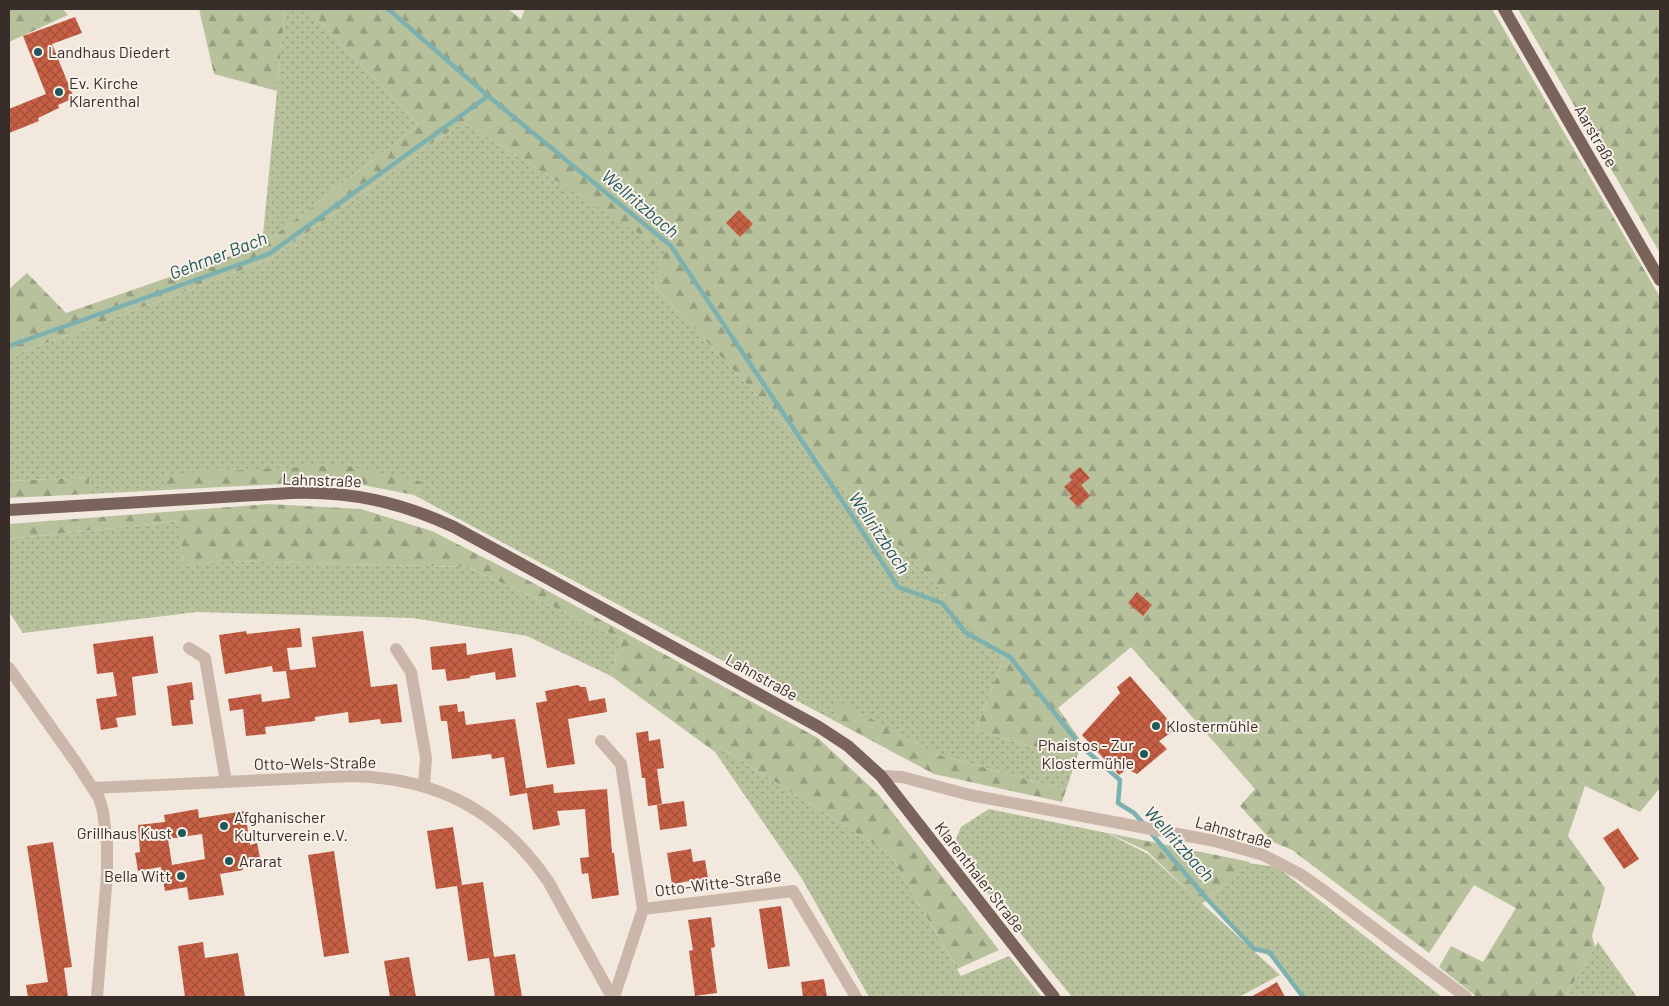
<svg xmlns="http://www.w3.org/2000/svg" width="1669" height="1006" viewBox="0 0 1669 1006" font-family="Barlow,sans-serif">
  <style>
    .grass { fill: url(#grass-dots) }
    .forest { fill: url(#forest-firs) }
    .lines { fill: none; stroke-linecap: round; stroke-linejoin: round }
    .stream { stroke: #7cb1b0; stroke-width: 4.5 }
    .building { fill: url(#building-cross-hatch); fill-rule: evenodd }
    .minor { stroke: #cbb7a9; stroke-width: 12 }
    .major { stroke: #7a635a; stroke-width: 12 }
    .poi-dot { fill: #1d595b; stroke: #faf2ea; stroke-width: 2 }
    .labels { text-anchor: middle; stroke-width: 4; stroke-linejoin: round; paint-order: stroke }
    .poi-label { font-size: 16px; fill: #382d29; stroke: #faf2ea; text-anchor: start }
    .street-label { font-size: 16px; fill: #382d29; stroke: #faf2ea }
    .water-label { font-size: 18px; font-style: italic; fill: #1d595b; stroke: #faf2ea }
  </style>
  <defs>
    <pattern id="grass-dots" width="8" height="8" patternUnits="userSpaceOnUse" patternTransform="scale(1.25)"><rect width="8" height="8" fill="#b7c29d"/><path d="M2 2h.1M6 6h.1" fill="none" stroke="#969e80" stroke-width="1.8" stroke-linecap="round"/></pattern>
    <pattern id="forest-firs" width="22" height="20" patternUnits="userSpaceOnUse" patternTransform="scale(1.25)"><rect width="22" height="20" fill="#b7c29d"/><path d="M5 1l3.5 6h-7zM16 11l3.5 6h-7z" fill="#969e80"/></pattern>
    <pattern id="building-cross-hatch" width="8" height="8" patternUnits="userSpaceOnUse" patternTransform="scale(1.25)"><rect width="8" height="8" fill="#c86046"/><path d="M0 0l8 8M0 8l8-8" fill="none" stroke="#a3503a"/></pattern>
  </defs>
  <rect width="100%" height="100%" fill="#f3e8dd"/>
  <path class="grass" d="M285,9H308L419,125L262,245Z
    M464,122L666,250L655,287L1004,657L976,730L1076,760L1066,790L939,755L840,703L831,719L414,495L423,482L165,474V490L89,494V477L9,481V357L269,260L435,141Z
    M180,521L183,565L229,561L468,567L622,639L611,676L527,636L412,618L197,612L23,633L9,612V539Z
    M720,747L890,854L961,976L1009,956L1042,997H869L802,879L715,752Z
    M989,809L1107,833L1148,854L1280,975L1239,997H1072L952,849L961,827Z
    M1248,863L1277,867L1442,997H1302L1274,958L1254,949L1208,899Z
    M1598,942L1637,997H1565Z"/>
  <path class="forest" d="M9,9H63L68,15L9,42Z
    M199,9H285L277,91L214,74Z
    M308,9H508L521,19L525,9H1492L1660,297V788L1640,812L1585,786L1568,836L1605,888L1592,936L1595,947L1565,997H1477L1439,967L1451,946L1483,962L1516,908L1474,885L1429,953L1292,850L1273,842L1240,806L1255,789L1131,647L1058,708L1081,741L1076,760L976,730L1004,657L655,287L665,250L464,122L435,141L269,260L9,357V289L27,273L66,313L262,245L419,125Z
    M1518,9H1660V253Z
    M343,465L423,482L414,495L342,481L165,490V474Z
    M89,477V494L9,498V481Z
    M269,504L361,509L432,531L537,585L818,738L879,795L999,950L957,969L890,854L720,747L715,752L611,676L622,639L468,567L229,561L183,565L179,521L9,539V524Z
    M840,702L939,755L1066,790L1062,802L934,774L831,719Z
    M1108,833L1250,862L1202,904L1147,851Z"/>
  <g class="lines">
    <path class="stream" d="M388,9L488,96L671,246L853,517L898,587L942,603L966,633L1010,657L1081,746L1120,780L1118,803L1134,813L1144,824
      M9,346L269,254L488,96
      M1150,832L1207,899L1254,949L1269,952L1303,997"/>
  </g>
  <path class="building" d="M75,17L82,33L52,44L74,98L58,105L59,108L38,118L39,121L9,133V109L46,94L23,36Z
    M739,210L753,224L740,237L726,223Z
    M1080,467L1090,478L1081,485L1090,496L1078,507L1069,498L1072,496L1064,487L1072,480L1069,476Z
    M1137,592L1152,605L1143,616L1128,603Z
    M300,628L302,647L287,648L290,670L316,667L312,637L363,631L371,687L397,684L402,722L381,724L380,719L349,723L348,712L315,717V721L265,727L266,734L246,736L243,709L230,711L228,699L261,694L262,702L290,698L286,671L273,672L272,666L225,674L219,635L246,631L247,634Z
    M153,636L158,673L132,677L136,715L116,718L118,727L101,730L96,699L117,696L113,672L97,674L93,644Z
    M466,643L467,655L512,648L516,677L496,680L495,672L470,676V678L447,681L445,669L432,670L430,647Z
    M1130,676L1176,729L1159,741L1167,749L1137,774L1127,769L1119,775L1082,735L1120,693L1117,687Z
    M192,682L194,700H190L193,724L172,726L167,686Z
    M578,685L581,687H586L589,701L605,698L607,712L568,719L575,764L547,768L536,703L547,701L545,691Z
    M457,704L458,712L464,711L466,725L515,719L526,788L553,784L554,793L607,789L612,853H614L619,895L592,899L588,873L582,874L580,858L589,857L585,809L557,811L560,825L533,830L527,793L510,796L504,757L492,759L491,754L452,759L447,721H441L439,706Z
    M648,731L649,741L660,739L664,768L657,769L662,804L648,806L645,778H642L636,733Z
    M684,801L687,826L660,830L657,805Z
    M198,809L199,818L245,811L250,845L257,843L261,862L242,865L243,870L220,874L224,895L189,900L187,887L165,891L161,867L138,871L135,853L140,852L138,825L165,822L164,815ZM202,834L205,859L172,865L168,839Z
    M453,827L462,885L483,882L494,957L515,954L522,997H495L489,958L468,961L457,886L436,889L427,831Z
    M1618,828L1639,859L1624,869L1603,838Z
    M53,842L72,967L64,968L68,997H28L26,985L48,982L27,846Z
    M691,849L693,862L705,860L708,878L672,884L667,853Z
    M334,851L349,953L324,957L308,855Z
    M781,906L790,966L768,969L759,909Z
    M711,917L715,947L711,948L717,993L695,996L689,951L693,950L688,920Z
    M203,942L205,958L238,953L245,997H185L178,946Z
    M409,957L416,997H390L384,961Z
    M824,979L827,997H803L801,982Z
    M1277,982L1285,997H1251Z"/>
  <g class="lines">
    <path class="minor" d="M189,648L205,658L226,782
      M396,649L411,672L426,758L424,786
      M9,668L77,764L99,798L103,811L107,844V874L97,997
      M601,741L621,764L643,909L614,997
      M881,776L902,777L970,795L1215,841L1263,855L1300,874L1327,893L1466,997
      M93,788L352,776C437,778 499,810 548,881L612,997
      M643,909L793,891L856,997"/>
    <path class="major" d="M1504,9L1660,280
      M9,510L291,493C350,491 400,502 454,527L819,727L848,746L881,776L1054,997"/>
  </g>
  <g class="poi-dot">
    <circle cx="38" cy="52" r="5"/>
    <circle cx="59" cy="92" r="5"/>
    <circle cx="1156" cy="726" r="5"/>
    <circle cx="1144" cy="754" r="5"/>
    <circle cx="224" cy="826" r="5"/>
    <circle cx="182" cy="833" r="5"/>
    <circle cx="229" cy="861" r="5"/>
    <circle cx="181" cy="876" r="5"/>
  </g>
  <g class="labels">
    <g class="poi-label">
      <text x="48" y="58">Landhaus Diedert</text>
      <text x="69" y="89">Ev. Kirche<tspan x="69" dy="18">Klarenthal</tspan></text>
      <text x="1166" y="732">Klostermühle</text>
      <text x="1134" y="751" text-anchor="end">Phaistos - Zur<tspan x="1134" dy="18">Klostermühle</tspan></text>
      <text x="234" y="823">Afghanischer<tspan x="234" dy="18">Kulturverein e.V.</tspan></text>
      <text x="172" y="839" text-anchor="end">Grillhaus Kust</text>
      <text x="239" y="867">Ararat</text>
      <text x="171" y="882" text-anchor="end">Bella Witt</text>
    </g>
    <g class="street-label">
      <text transform="translate(1596 136) rotate(60)" y="6">Aarstraße</text>
      <text transform="translate(322 480) rotate(2)" y="6">Lahnstraße</text>
      <text transform="translate(762 677) rotate(29)" y="6">Lahnstraße</text>
      <text transform="translate(315 763) rotate(-1)" y="6">Otto-Wels-Straße</text>
      <text transform="translate(1234 832) rotate(16)" y="6">Lahnstraße</text>
      <text transform="translate(980 877) rotate(52)" y="6">Klarenthaler Straße</text>
      <text transform="translate(718 883) rotate(-7)" y="6">Otto-Witte-Straße</text>
    </g>
    <g class="water-label">
      <text transform="translate(640 204) rotate(40)" y="6">Wellritzbach</text>
      <text transform="translate(218 256) rotate(-21)" y="6">Gehrner Bach</text>
      <text transform="translate(879 533) rotate(56)" y="6">Wellritzbach</text>
      <text transform="translate(1179 844) rotate(48)" y="6">Wellritzbach</text>
    </g>
  </g>
  <rect width="1669" height="1006" fill="none" stroke="#382d29" stroke-width="20"/>
</svg>
